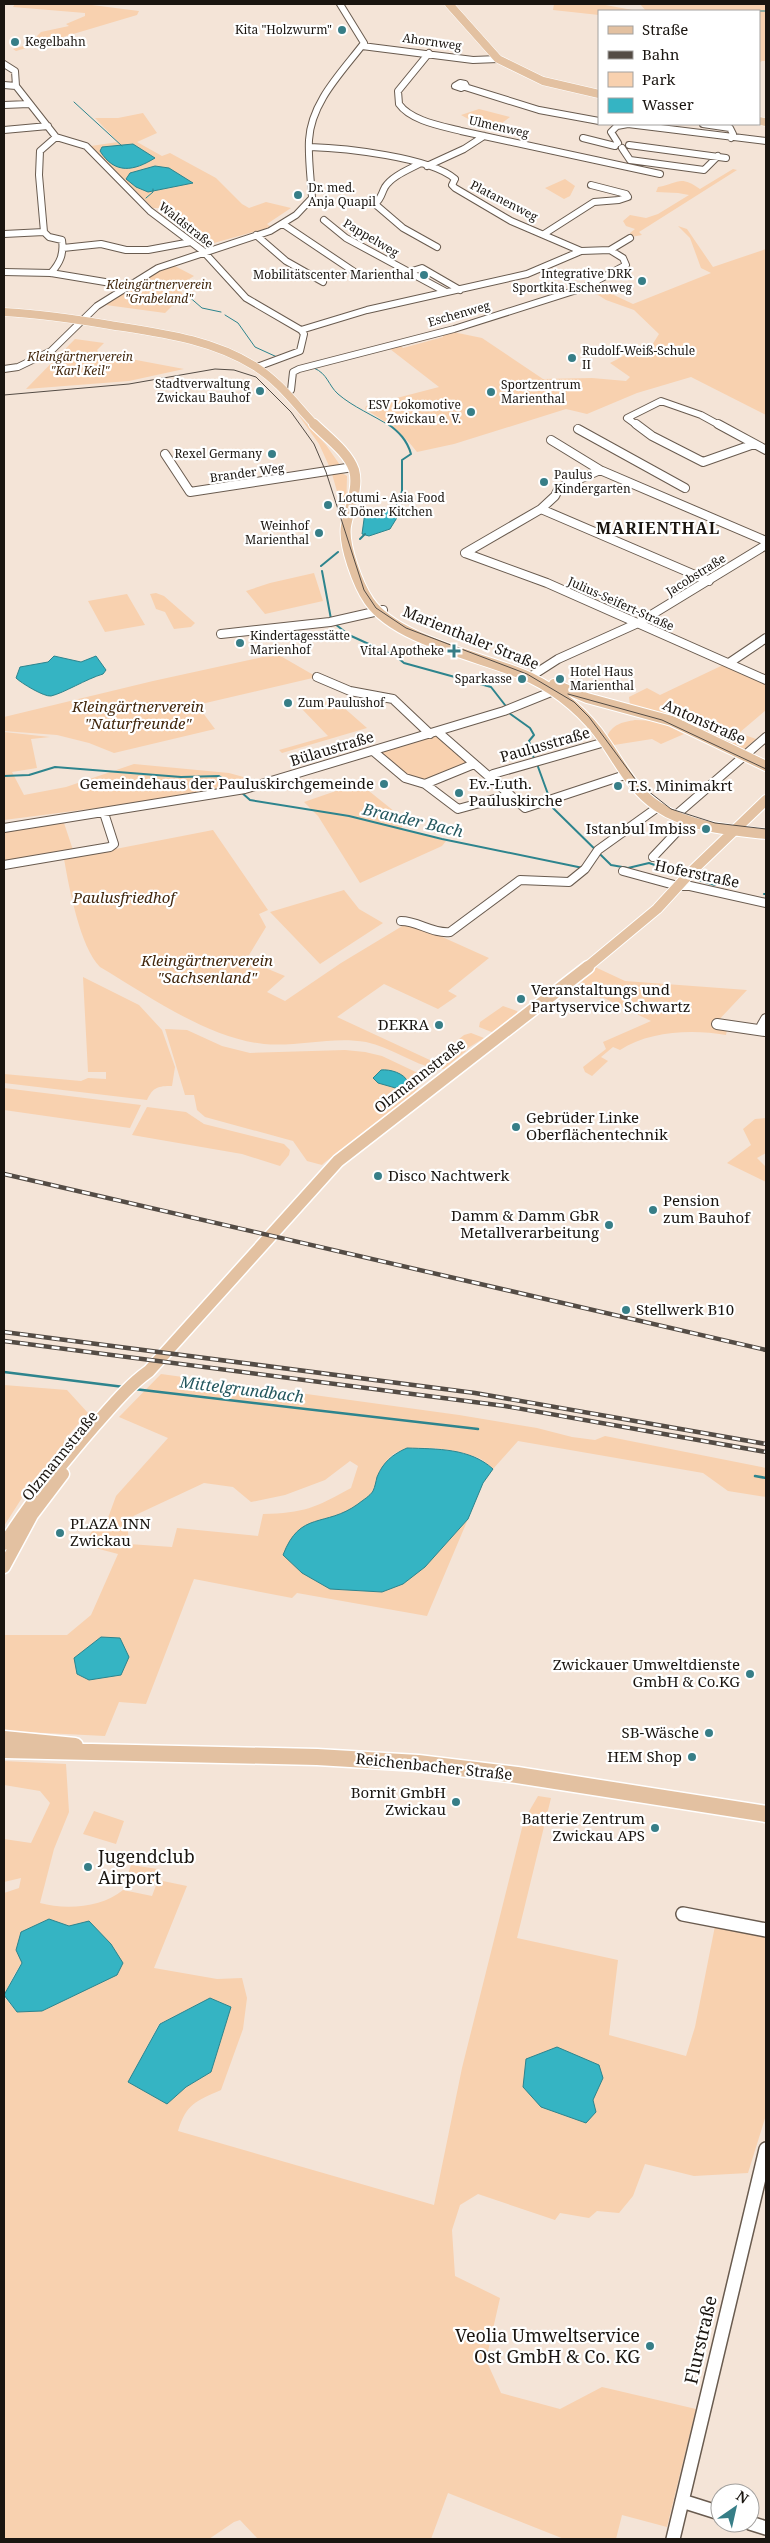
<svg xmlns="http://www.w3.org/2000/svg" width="770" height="2543" viewBox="0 0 770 2543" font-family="'Noto Serif',serif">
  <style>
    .green { fill: #f8d1af; fill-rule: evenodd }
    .water { fill: #35b4c3; stroke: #2d848d }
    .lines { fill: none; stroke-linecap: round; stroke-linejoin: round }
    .stream-far2 { stroke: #2d848d; stroke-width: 1 }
    .stream-far1 { stroke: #2d848d; stroke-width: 2 }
    .stream { stroke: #2d848d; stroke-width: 2.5 }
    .minor-far3-casing { stroke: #695b4f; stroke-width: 8 }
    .minor-far2-casing { stroke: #695b4f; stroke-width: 10 }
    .minor-far1-casing { stroke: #695b4f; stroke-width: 12 }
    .minor-casing { stroke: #695b4f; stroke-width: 16 }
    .major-far3-casing { stroke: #fff; stroke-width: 9 }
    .major-far2-casing { stroke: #fff; stroke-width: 12 }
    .major-far1-casing { stroke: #fff; stroke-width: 15 }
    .major-casing { stroke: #fff; stroke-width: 19 }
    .minor-far3 { stroke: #fff; stroke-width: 6 }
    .minor-far2 { stroke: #fff; stroke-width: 8 }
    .minor-far1 { stroke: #fff; stroke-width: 10 }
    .minor { stroke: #fff; stroke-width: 13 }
    .major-far3 { stroke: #e3c1a1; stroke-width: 8 }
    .major-far2 { stroke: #e3c1a1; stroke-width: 10 }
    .major-far1 { stroke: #e3c1a1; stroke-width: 12 }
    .major { stroke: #e3c1a1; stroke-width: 16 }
    .tram { stroke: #544c45; stroke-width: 1 }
    .rail-casing { stroke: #544c45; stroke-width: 4.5 }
    .rail { stroke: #fff; stroke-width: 2.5; stroke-dasharray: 8; stroke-linecap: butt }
    .poi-dot { fill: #377e87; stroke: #fff; stroke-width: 2 }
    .labels { text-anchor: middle; stroke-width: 4.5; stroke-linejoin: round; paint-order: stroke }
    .far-poi-label { font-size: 12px; fill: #1a1510; stroke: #fff; text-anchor: end }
    .far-street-label { font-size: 12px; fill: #1a1510; stroke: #fff }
    .far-park-label { font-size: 12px; font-style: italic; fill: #42270d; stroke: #fff }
    .street-label { font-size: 15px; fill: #1a1510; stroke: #fff }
    .park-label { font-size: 15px; font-style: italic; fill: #42270d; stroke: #fff }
    .poi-label { font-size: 15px; fill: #1a1510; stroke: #fff; text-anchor: end }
    .far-district-label { font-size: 16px; font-weight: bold; letter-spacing: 1px; fill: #1a1510; stroke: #fff }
    .water-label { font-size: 16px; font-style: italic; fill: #24575e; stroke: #fff }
    .near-poi-label { font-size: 18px; fill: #1a1510; stroke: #fff; text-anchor: start }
    .near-street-label { font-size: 18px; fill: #1a1510; stroke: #fff }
  </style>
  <rect width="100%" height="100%" fill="#f4e4d7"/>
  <path class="green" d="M15,4H84L139,11L137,15L16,51L13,49L33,43L32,41L41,32L69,26L66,24L85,16V13L13,7Z
    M554,4H600L638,11H599V15L553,10Z
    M640,4H766V61H762L759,63V11H646Z
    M479,109L510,117L498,126L472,121L461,115Z
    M143,113L157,133L137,142L162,156L170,153L216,178L242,204L249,208L266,202L291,208L267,224L271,227L203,246L159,208H153L111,168L91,146L118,142L95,118H118Z
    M733,169L737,170L639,232L642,235L631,237L630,233L635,229L626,226L623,221L630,215L646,218L658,214L689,195L678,193L656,192L658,187C678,184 679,174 700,189Z
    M565,179L575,186L570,196L564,199L545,188Z
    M678,226L687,229L713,267L766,249V415L691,377L637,393L587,414L566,409L454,444L417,452C402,432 386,422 365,409L366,406L439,387L390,349L401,346L403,348L443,337L442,335L453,332L482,338L543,379L592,378L626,381L630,377L610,363L639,348L649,350L659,334L634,310L606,300L587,288L593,285L633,304L711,273L701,268L690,238Z
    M171,264L194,276L178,286L187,302L172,306L165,313L106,305L118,295Z
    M75,339L104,343L97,350L99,353L184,369L129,381L26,389Z
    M297,413L326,445L340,465L330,468L319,444Z
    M342,473L347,476L346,513L343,512L332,474Z
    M314,573L323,601L265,614L246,591L270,583Z
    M156,593L164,596L195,623L191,627L174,629L165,612L156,609L150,594Z
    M127,594L145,625L105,632L88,601Z
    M277,654L317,677L197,705L215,729L114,753L89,743L57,735L4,731V717L153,681Z
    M723,665L766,683V710L739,733L756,739L741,752L669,715L630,705L629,697L647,688L660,695Z
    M334,699L367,728L282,753L279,750L328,736L302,709Z
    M635,720L658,721L684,734L661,744L652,739L614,745L607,737C612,724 623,722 635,720Z
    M4,732L50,737L31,739L37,768L12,772L24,795L66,787L134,764L229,773L258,781L259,787L4,820Z
    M438,735L470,763L420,782L396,768L379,752Z
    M359,783L405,820L401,829L446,841L442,846L360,883L318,816L304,802Z
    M64,823L73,850L4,862V832Z
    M213,830L268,910L259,914L266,927L246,960L285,976L267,992L285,1001L341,963L409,922L489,958L448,991L457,996L438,1009L384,984L337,1017L432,1061L464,1035L471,1033L484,1038L465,1050L466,1051L444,1069H437C412,1064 391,1047 366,1042C332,1036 298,1047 264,1044C207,1038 149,996 100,967C80,947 69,887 64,859Z
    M344,890L359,909L383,923L320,964L270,912Z
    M595,967L625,981L747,990L714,1025L727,1030L726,1035C692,1029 649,1031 620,1050L613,1047L601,1057L608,1061L592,1076L585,1072L583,1067L606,1049L603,1042L651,1021L604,998L562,996L581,983Z
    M83,977L139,1005L162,1030L175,1067L172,1086C158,1086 153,1087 147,1100L4,1083V1074L81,1081L88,1078L106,1079V1072H88Z
    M503,1006L517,1011L519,1015L494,1033L479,1027L480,1022Z
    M165,1029L187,1030L222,1046L250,1053L345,1050L365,1052L382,1056L420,1074L423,1079C418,1100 342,1147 322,1165L307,1161L293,1141L205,1117L197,1110L194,1095H185Z
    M4,1088L141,1105L130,1128L4,1110Z
    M147,1107L186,1112L204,1124L284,1144L290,1150L289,1155L280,1166L242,1154L132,1135Z
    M766,1118V1153L757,1158L766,1167V1182L727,1163L751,1145L743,1129L755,1119Z
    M161,1374L459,1415L537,1428L572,1437L595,1440L605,1436L766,1468V1497L728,1491L703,1473L518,1441L493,1469C489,1466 486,1462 481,1459C462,1450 405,1440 390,1457C380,1467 379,1479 373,1491C365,1507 334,1517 317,1521L330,1589L382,1592L442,1548L468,1519L427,1616L297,1593L292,1598L194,1579L146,1704L119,1702L105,1736L4,1731V1635H67L91,1615L118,1554L84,1545L92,1531L108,1518L116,1496L168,1438L119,1417ZM350,1461L358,1466L351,1488C315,1508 304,1513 263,1514L258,1536L177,1528L172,1547L129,1544L127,1519L204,1483L233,1487L251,1502L285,1495L325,1480Z
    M4,1385L67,1390L88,1413L64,1440V1445L27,1490L4,1526Z
    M4,1761L66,1764L69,1812L54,1849L40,1903C65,1910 102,1908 123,1890L152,1896L158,1880L187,1886L154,1968L217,1979L242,1978L247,1998L243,2029L221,2090C196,2101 186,2104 178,2131L434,2205L462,2068L524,1820L538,1796L551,1798L517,1938L618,1960L609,2035L686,2056L695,2027L715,1926L766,1937V2115L748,2173L694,2176L645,2164L633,2196L619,2213L597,2211L589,2218L560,2213L555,2220L478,2194L460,2205L452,2230L455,2276L500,2298L486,2360L501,2393L560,2409L602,2387L696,2409L667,2527L622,2515L616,2539H564L448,2493L431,2539H258L240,2520L234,2522L209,2539H4V1997L17,2012L42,2011L78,1992L69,1926L49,1919L14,1975L4,1995V1893L19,1888L21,1878L4,1882V1839L31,1843L50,1803L40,1791L4,1785ZM210,1998L231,2007L211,2072L186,2087L167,2104L128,2082L159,2024Z
    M94,1811L124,1821L116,1844L83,1834Z
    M131,1865L158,1869L153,1885L126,1880Z"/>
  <path class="water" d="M133,144L155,158C134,171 115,175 100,151L102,147Z
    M155,166L169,168L193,183L148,192L136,187L126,179L130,173Z
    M397,509L398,516L390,529L369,536L362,534L365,512Z
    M54,656L81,662L96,656L106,670L103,674C86,679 64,693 51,696C44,697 21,683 16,678L20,667L48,662Z
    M381,1070C390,1069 404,1073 408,1082L399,1089L378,1083L373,1078Z
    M407,1448C437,1449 470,1448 493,1469L483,1483L468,1519L425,1567L403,1584L382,1592L330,1589L302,1573L283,1555C300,1510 325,1528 358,1504C363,1500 370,1496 373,1491C375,1487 376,1481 377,1477C383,1462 393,1454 407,1448Z
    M101,1637L120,1638L129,1657L121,1675L89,1680L77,1674L74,1658Z
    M49,1919L69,1926L89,1921L111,1944L123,1963L117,1975L42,2011L17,2012L4,1995L22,1963L16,1950L21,1932Z
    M210,1998L231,2007L211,2072L186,2087L167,2104L128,2082L160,2024Z
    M557,2047L599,2065L603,2078L593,2100L596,2112L586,2123L541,2107L523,2087L526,2059Z"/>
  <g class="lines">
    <path class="stream-far2" d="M730,11H766
      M74,102L122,146
      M146,198L153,192V189
      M187,295L202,308L221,312
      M225,315L238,323L255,347L277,357
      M314,368C328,374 328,385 338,394C353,407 373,415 390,426"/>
    <path class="stream-far1" d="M388,424C399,432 407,440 411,454L402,460V491L395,510
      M360,539L365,534
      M321,566L338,552
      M322,571L331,619
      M335,624L349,635L395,656
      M398,658L404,663L491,687L505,705
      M509,713L530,728L534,735L529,741L534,759
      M537,764L553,808L611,865L628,868L649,863L684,875
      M4,776L29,775L55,767L181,777L219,776L237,789
      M241,792L250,800L349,816L442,839L583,868
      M689,877L715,885
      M764,894H766"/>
    <path class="stream" d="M4,1372L124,1387
      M134,1389L478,1429
      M755,1476L766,1478"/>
    <g class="minor-far3-casing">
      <path id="minor-far3" d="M362,46L473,60L498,59
        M429,53L398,91L399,104C411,121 442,126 461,131L660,174
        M4,64L15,71L16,86L56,137L86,146L150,211L203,251L246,298L301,330L304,334L300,351L257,367
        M460,83L465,84L466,86L461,88L455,86Z
        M4,85L16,86
        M465,87L539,110L599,121
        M4,105L29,104
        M703,124L730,128L733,134L731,138
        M4,130L48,126
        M583,138L615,146
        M618,143L611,132L617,126L628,124L766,141
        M629,145L726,158
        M310,147C343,148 431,157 455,179L452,185L455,188L511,221L581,251
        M622,148L630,160L704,170L718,156
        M419,164C408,170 392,176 385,187C381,194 382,198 375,204L403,228L437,247
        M427,166L464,149L484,136
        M324,220L346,238L446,292
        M283,224L356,273
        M4,234L44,232
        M544,234L594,202L619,200L628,197L626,194L591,185
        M256,235L286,261L323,282
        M63,248L101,244L126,250H148L191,242
        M610,250L630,238
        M4,272L51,273L129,286
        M409,272L422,268L460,290
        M51,273C60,263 64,254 62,240L49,237L44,232L39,175L40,151L56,137
        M4,369L18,367L51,351L97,306L158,268L270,231L296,215L312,198C311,179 308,159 309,140C311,102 342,72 364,43L340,4
        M287,393L291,390L293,372L299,369L454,329L583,288L626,265L623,258L610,250L581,251L527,274L367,310L301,330
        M638,426L627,418L661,401L701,415L721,426"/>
    </g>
    <g class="minor-far2-casing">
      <path id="minor-far2" d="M636,424L652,436L703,462L754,444
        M718,424L766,450
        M578,429L685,488
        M551,440L600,470L766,541
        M165,454L190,492L353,467
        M541,509L709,581
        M465,553L547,583L766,680
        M465,553L541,509L555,496L559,488L600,470
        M221,634L330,622L383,610
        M729,663L766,638
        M317,677L350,691L393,699L430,734
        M530,677L558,659L638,623L766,545
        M438,732L525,808L625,775
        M373,751L405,778L425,784L458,809L509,795
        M493,774L605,742
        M425,784L474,764
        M676,815L766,737
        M4,828L245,789L504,711L561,688
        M653,857L688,820
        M4,865L110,847L114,844L104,813
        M623,871L678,886H690L766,903
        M401,921C418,921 433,934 450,932L520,880L569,882L585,869L598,850L658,807"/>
    </g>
    <g class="minor-far1-casing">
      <path id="minor-far1" d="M766,1019L762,1026L766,1031
        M717,1024L765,1031"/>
    </g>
    <g class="minor-casing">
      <path id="minor" d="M683,1914L766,1930
        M682,2501L720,2513
        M750,2523L766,2528
        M673,2539L766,2149"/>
    </g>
    <g class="major-far3-casing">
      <path id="major-far3" d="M449,4L498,59L543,81L599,94
        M759,121L766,122
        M4,312C40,314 75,319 110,325C160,333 212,339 256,367C280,382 296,405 316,426"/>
    </g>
    <g class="major-far2-casing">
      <path id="major-far2" d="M314,424C327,437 348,452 354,470C359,488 349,508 346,526C343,545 358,585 369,601C397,642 486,657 531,678C560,692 587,715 605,742C621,765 633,790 657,806C688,827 729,830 766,834
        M554,684L587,698L672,721L766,766
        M586,968L657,909L691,872L766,800"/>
    </g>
    <g class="major-far1-casing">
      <path id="major-far1" d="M4,1544C31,1502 62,1463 95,1425C112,1406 128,1386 149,1371L338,1161L588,967
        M4,1567L32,1515L63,1474"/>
    </g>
    <g class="major-casing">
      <path id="major" d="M4,1739L75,1746
        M4,1750L317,1757L418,1763L517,1775L766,1814"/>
    </g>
    <use href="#minor-far3" class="minor-far3"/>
    <use href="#minor-far2" class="minor-far2"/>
    <use href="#minor-far1" class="minor-far1"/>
    <use href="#minor" class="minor"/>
    <use href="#major-far3" class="major-far3"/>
    <use href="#major-far2" class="major-far2"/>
    <use href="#major-far1" class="major-far1"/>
    <use href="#major" class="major"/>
    <path class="tram" d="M4,395L129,384L215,369L234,370L256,377L291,412L314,444L326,472L364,590L376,608L406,628L527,674L574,702L589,717L638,783L671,809L715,823L766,829
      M568,694L662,720L766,769"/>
    <g class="rail-casing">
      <path id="rail" d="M4,1174L766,1350
        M4,1332L475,1393L766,1444
        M4,1341L505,1406L766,1452"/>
    </g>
    <use href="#rail" class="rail"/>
  </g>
  <g class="poi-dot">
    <circle cx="342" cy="30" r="5"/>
    <circle cx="15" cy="42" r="5"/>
    <circle cx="298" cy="195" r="5"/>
    <circle cx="424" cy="275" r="5"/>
    <circle cx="642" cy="281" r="5"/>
    <circle cx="572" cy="358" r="5"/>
    <circle cx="260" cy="391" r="5"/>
    <circle cx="491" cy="392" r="5"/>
    <circle cx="471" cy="412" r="5"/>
    <circle cx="272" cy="454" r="5"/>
    <circle cx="544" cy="482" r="5"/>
    <circle cx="328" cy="505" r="5"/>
    <circle cx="319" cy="533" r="5"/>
    <circle cx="240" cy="643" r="5"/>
    <path d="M451.5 643.5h5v5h5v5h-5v5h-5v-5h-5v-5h5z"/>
    <circle cx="522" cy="679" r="5"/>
    <circle cx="560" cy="679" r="5"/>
    <circle cx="288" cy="703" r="5"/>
    <circle cx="384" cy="784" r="5"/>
    <circle cx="618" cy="786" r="5"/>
    <circle cx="459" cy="793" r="5"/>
    <circle cx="706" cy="829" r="5"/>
    <circle cx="521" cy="999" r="5"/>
    <circle cx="439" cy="1025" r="5"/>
    <circle cx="516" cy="1127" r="5"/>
    <circle cx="378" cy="1176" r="5"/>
    <circle cx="653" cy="1210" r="5"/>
    <circle cx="609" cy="1225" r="5"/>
    <circle cx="626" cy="1310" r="5"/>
    <circle cx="60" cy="1533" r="5"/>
    <circle cx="750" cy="1674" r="5"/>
    <circle cx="709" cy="1733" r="5"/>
    <circle cx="692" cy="1757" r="5"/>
    <circle cx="456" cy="1802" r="5"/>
    <circle cx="655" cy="1828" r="5"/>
    <circle cx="88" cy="1867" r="5"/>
    <circle cx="650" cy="2346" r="5"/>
  </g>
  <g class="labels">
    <g class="far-poi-label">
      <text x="332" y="34">Kita "Holzwurm"</text>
      <text x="25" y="46" text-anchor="start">Kegelbahn</text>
      <text x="308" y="192" text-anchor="start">Dr. med.<tspan x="308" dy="14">Anja Quapil</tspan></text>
      <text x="632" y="278">Integrative DRK<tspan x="632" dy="14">Sportkita Eschenweg</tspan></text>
      <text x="414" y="279">Mobilitätscenter Marienthal</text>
      <text x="582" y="355" text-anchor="start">Rudolf-Weiß-Schule<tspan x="582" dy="14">II</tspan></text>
      <text x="250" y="388">Stadtverwaltung<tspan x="250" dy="14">Zwickau Bauhof</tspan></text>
      <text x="501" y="389" text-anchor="start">Sportzentrum<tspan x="501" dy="14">Marienthal</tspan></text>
      <text x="461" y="409">ESV Lokomotive<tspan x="461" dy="14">Zwickau e. V.</tspan></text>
      <text x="262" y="458">Rexel Germany</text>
      <text x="554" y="479" text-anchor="start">Paulus<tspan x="554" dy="14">Kindergarten</tspan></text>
      <text x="338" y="502" text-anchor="start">Lotumi - Asia Food<tspan x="338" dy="14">&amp; Döner Kitchen</tspan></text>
      <text x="309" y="530">Weinhof<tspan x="309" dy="14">Marienthal</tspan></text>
      <text x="250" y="640" text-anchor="start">Kindertagesstätte<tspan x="250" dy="14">Marienhof</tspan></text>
      <text x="444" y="655">Vital Apotheke</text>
      <text x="570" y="676" text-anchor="start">Hotel Haus<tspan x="570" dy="14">Marienthal</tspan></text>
      <text x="512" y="683">Sparkasse</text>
      <text x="298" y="707" text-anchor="start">Zum Paulushof</text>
    </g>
    <g class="far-street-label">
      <text transform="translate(432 42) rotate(8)" y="4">Ahornweg</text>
      <text transform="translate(499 127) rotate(13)" y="4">Ulmenweg</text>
      <text transform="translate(504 201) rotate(27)" y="4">Platanenweg</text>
      <text transform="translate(186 225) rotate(38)" y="4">Waldstraße</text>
      <text transform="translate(371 238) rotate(31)" y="4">Pappelweg</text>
      <text transform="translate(459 314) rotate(-16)" y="4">Eschenweg</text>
      <text transform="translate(247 473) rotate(-8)" y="4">Brander Weg</text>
      <text transform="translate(696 575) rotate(-32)" y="4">Jacobstraße</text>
      <text transform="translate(621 604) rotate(24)" y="4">Julius-Seifert-Straße</text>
    </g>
    <g class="far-park-label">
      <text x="159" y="289">Kleingärtnerverein<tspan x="159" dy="14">"Grabeland"</tspan></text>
      <text x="80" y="361">Kleingärtnerverein<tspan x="80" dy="14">"Karl Keil"</tspan></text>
    </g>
    <g class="street-label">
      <text transform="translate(471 638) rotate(22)" y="5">Marienthaler Straße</text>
      <text transform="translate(704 722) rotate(24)" y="5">Antonstraße</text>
      <text transform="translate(545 745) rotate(-16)" y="5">Paulusstraße</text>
      <text transform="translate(332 749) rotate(-17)" y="5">Bülaustraße</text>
      <text transform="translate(697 874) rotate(12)" y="5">Hoferstraße</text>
      <text transform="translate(420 1076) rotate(-38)" y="5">Olzmannstraße</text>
      <text transform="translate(60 1456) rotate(-51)" y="5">Olzmannstraße</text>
      <text transform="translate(434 1767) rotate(6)" y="5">Reichenbacher Straße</text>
    </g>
    <g class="park-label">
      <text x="138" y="712">Kleingärtnerverein<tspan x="138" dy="17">"Naturfreunde"</tspan></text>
      <text x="124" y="903">Paulusfriedhof</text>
      <text x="207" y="966">Kleingärtnerverein<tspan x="207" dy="17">"Sachsenland"</tspan></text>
    </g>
    <g class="poi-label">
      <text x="374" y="789">Gemeindehaus der Pauluskirchgemeinde</text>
      <text x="469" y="789" text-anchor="start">Ev.-Luth.<tspan x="469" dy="17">Pauluskirche</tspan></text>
      <text x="628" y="791" text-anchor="start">T.S. Minimakrt</text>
      <text x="696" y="834">Istanbul Imbiss</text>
      <text x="531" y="995" text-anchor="start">Veranstaltungs und<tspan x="531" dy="17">Partyservice Schwartz</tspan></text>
      <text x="429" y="1030">DEKRA</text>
      <text x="526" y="1123" text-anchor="start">Gebrüder Linke<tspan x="526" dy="17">Oberflächentechnik</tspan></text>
      <text x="388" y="1181" text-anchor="start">Disco Nachtwerk</text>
      <text x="663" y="1206" text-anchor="start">Pension<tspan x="663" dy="17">zum Bauhof</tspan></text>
      <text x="599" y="1221">Damm &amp; Damm GbR<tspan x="599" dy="17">Metallverarbeitung</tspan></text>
      <text x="636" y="1315" text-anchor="start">Stellwerk B10</text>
      <text x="70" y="1529" text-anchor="start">PLAZA INN<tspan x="70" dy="17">Zwickau</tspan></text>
      <text x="740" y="1670">Zwickauer Umweltdienste<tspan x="740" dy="17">GmbH &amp; Co.KG</tspan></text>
      <text x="699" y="1738">SB-Wäsche</text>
      <text x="682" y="1762">HEM Shop</text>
      <text x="446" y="1798">Bornit GmbH<tspan x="446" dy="17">Zwickau</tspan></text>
      <text x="645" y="1824">Batterie Zentrum<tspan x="645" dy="17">Zwickau APS</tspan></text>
    </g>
    <g class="far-district-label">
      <text x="658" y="534">MARIENTHAL</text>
    </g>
    <g class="water-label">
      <text transform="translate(413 820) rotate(13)" y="6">Brander Bach</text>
      <text transform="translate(242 1389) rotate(7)" y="6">Mittelgrundbach</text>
    </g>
    <g class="near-poi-label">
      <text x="98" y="1863">Jugendclub<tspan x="98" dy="21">Airport</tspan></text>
      <text x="640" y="2342" text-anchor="end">Veolia Umweltservice<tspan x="640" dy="21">Ost GmbH &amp; Co. KG</tspan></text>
    </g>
    <g class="near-street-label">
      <text transform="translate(701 2340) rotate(-77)" y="6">Flurstraße</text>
    </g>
  </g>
  <rect width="770" height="2543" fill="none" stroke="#1a1510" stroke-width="10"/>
  <rect x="598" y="10" width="162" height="115" fill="#ffffff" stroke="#a3a19f"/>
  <rect x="608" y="26" width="25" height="8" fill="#e3c1a1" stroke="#a3a19f"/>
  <text x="642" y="35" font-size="15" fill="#1a1510">Straße</text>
  <rect x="608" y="51" width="25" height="8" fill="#544c45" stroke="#a3a19f"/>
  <text x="642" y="60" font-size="15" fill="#1a1510">Bahn</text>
  <rect x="608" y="72" width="25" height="15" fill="#f8d1af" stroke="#a3a19f"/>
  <text x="642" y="85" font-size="15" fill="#1a1510">Park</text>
  <rect x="608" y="98" width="25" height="15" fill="#35b4c3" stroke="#a3a19f"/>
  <text x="642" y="110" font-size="15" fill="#1a1510">Wasser</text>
  <g transform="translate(735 2508) rotate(34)"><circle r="24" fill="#ffffff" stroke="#a3a19f"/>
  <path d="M0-4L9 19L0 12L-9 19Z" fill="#377e87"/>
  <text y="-8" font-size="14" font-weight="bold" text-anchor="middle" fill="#1a1510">N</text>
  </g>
</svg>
